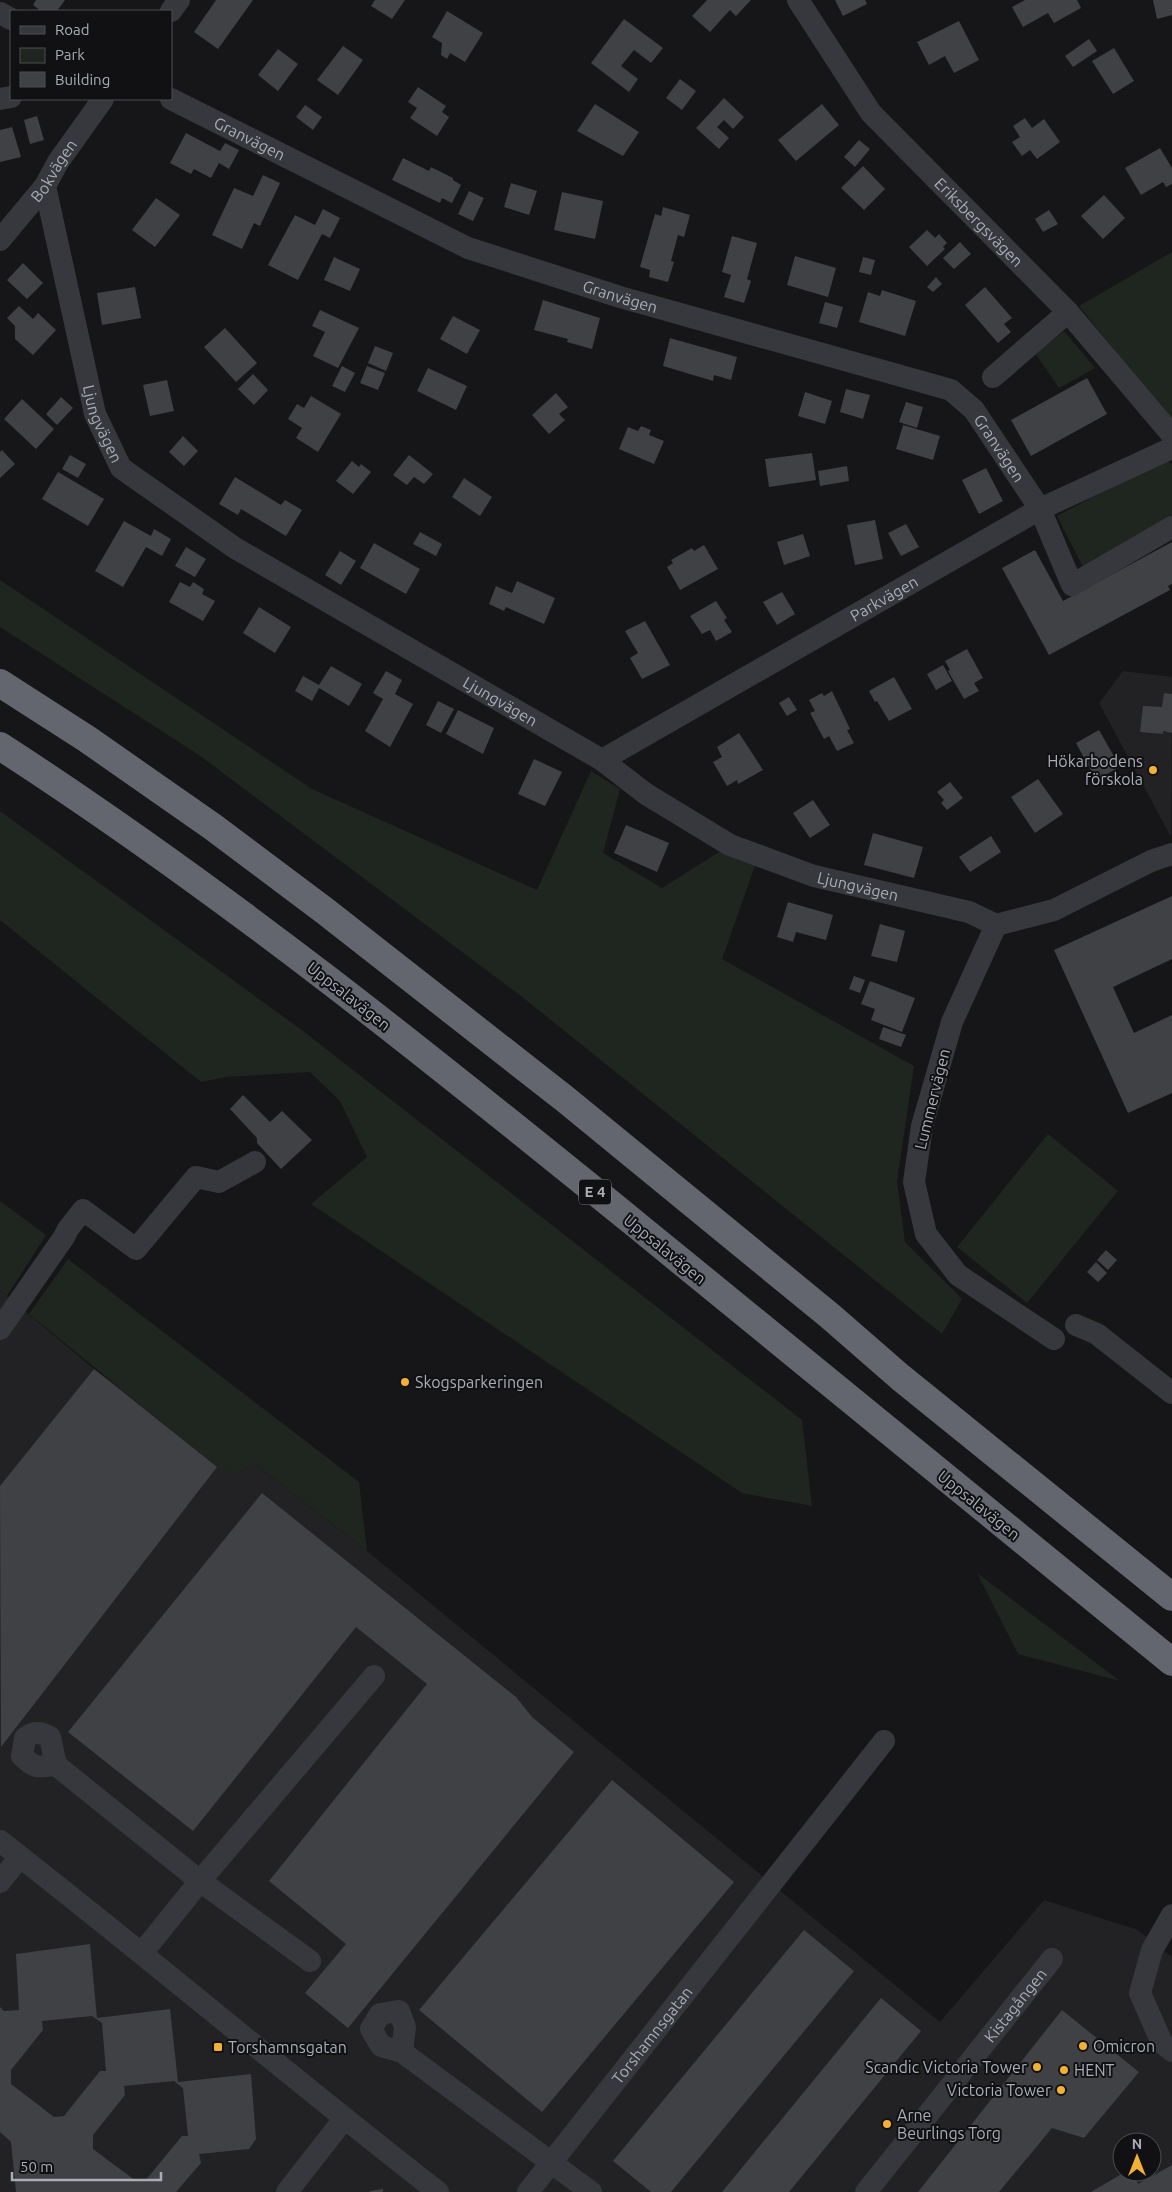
<svg xmlns="http://www.w3.org/2000/svg" width="1172" height="2192" viewBox="0 0 1172 2192" font-family="Ubuntu,sans-serif">
  <style>
    .built { fill: #222225; fill-rule: evenodd }
    .green { fill: #1e261f }
    .building { fill: #404145; fill-rule: evenodd }
    .lines { fill: none; stroke-linecap: round; stroke-linejoin: round }
    .minor { stroke: #37383d; stroke-width: 22 }
    .highway { stroke: #63666e; stroke-width: 28 }
    .poi-dot { fill: #f2b134; stroke: #111113; stroke-width: 2 }
    .labels { text-anchor: middle; stroke-width: 4; stroke-linejoin: round; paint-order: stroke }
    .shield { fill: #111113; stroke: #7b7e86; stroke-width: 1 }
    .shield-label { font-size: 15px; font-weight: bold; fill: #a8adb8 }
    .street-label { font-size: 16px; fill: #a8adb8; stroke: #111113 }
    .poi-label { font-size: 16px; fill: #a8adb8; stroke: #111113; text-anchor: start }
  </style>
  <rect width="100%" height="100%" fill="#161618"/>
  <path class="built" d="M1123,671L1172,677L1171,837L1099,703Z
    M0,1290L94,1369L238,1474L254,1463L367,1551L940,2022L1044,1900L1138,1930L1172,1957V2192H0ZM1122,2142H1152V2172H1122Z"/>
  <path class="green" d="M1172,252V422L1079,306Z
    M1064,331L1095,368L1059,388L1035,353Z
    M1165,459L1172,464V519L1084,569L1057,516Z
    M0,580L312,789L537,890L591,771L620,789L603,853L662,888L727,847L756,863L722,959L914,1066L897,1181L905,1242L962,1299L942,1334L521,996L199,755L0,627Z
    M0,811L303,1031L802,1420L812,1506L742,1493L311,1204L367,1157L340,1101L310,1072L226,1077L201,1082L0,920Z
    M1048,1134L1118,1191L1027,1303L957,1247Z
    M0,1201L46,1235L7,1296L0,1290Z
    M68,1259L359,1482L367,1551L254,1463L238,1474L217,1467L29,1314Z
    M977,1573L1120,1681L1018,1654Z"/>
  <path class="building" d="M36,0H65L57,11H41L33,5Z
    M216,0H253L218,49L194,32Z
    M375,0H405L392,19L371,6Z
    M707,0H751L736,16L730,10L710,32L692,16Z
    M835,0H865L867,4L843,16Z
    M1025,0H1077L1081,8L1054,23L1048,13L1023,27L1012,7Z
    M1153,0H1172V15L1157,19Z
    M447,11L483,33L465,62L450,53L447,59L441,55L442,43L432,37Z
    M624,19L663,48L651,63L634,50L621,66L638,79L629,92L591,63Z
    M959,21L979,60L954,73L945,56L929,65L917,42Z
    M1089,39L1097,51L1073,67L1065,56Z
    M343,46L363,60L338,95L317,80Z
    M1114,48L1134,81L1113,94L1092,61Z
    M278,49L298,64L278,91L258,75Z
    M680,79L696,91L682,110L666,98Z
    M418,87L446,106L442,112L449,117L437,136L410,118L417,108L408,102Z
    M724,98L744,117L733,129L724,120L717,127L729,138L719,149L696,128Z
    M595,104L639,132L623,156L577,131Z
    M822,104L839,125L796,161L778,140Z
    M305,105L322,117L313,130L296,117Z
    M37,116L44,140L30,144L24,120Z
    M1025,118L1032,128L1044,119L1060,142L1037,159L1030,150L1022,156L1012,142L1020,137L1013,126Z
    M12,127L21,157L0,162V130Z
    M186,133L220,151L225,143L239,150L229,169L219,163L211,178L194,169L191,174L170,163Z
    M859,140L870,149L855,167L844,157Z
    M1160,148L1172,168V184L1166,187L1163,182L1141,195L1125,168Z
    M403,158L429,171L431,167L453,178V180L461,185L452,203L442,198L440,203L392,180Z
    M863,166L885,189L864,210L841,188Z
    M263,175L280,183L260,226L254,223L242,249L212,235L234,188L253,196Z
    M511,183L537,191L529,215L504,207Z
    M469,191L484,198L473,221L458,214Z
    M562,192L603,201L595,239L554,230Z
    M1104,195L1125,218L1103,239L1081,216Z
    M156,198L180,215L155,247L132,230Z
    M663,207L690,215L684,237L678,235L671,261L674,262L668,282L649,277L650,270L640,267L655,214L661,216Z
    M323,209L340,218L330,238L322,234L298,280L268,265L295,215L315,225Z
    M1049,210L1058,224L1043,232L1035,219Z
    M927,230L935,238L939,234L947,243L943,247L945,249L927,266L909,247Z
    M732,236L757,243L747,279L751,281L744,303L724,297L731,275L722,272Z
    M960,242L971,254L954,269L943,258Z
    M795,256L836,268L828,297L787,285Z
    M334,257L360,269L350,291L324,280Z
    M863,257L875,260L871,275L859,272Z
    M23,263L43,283L27,299L7,280Z
    M936,277L942,284L933,292L927,287Z
    M135,287L141,318L102,325L97,293Z
    M985,287L1012,318L1004,324L1011,332L998,343L965,305Z
    M882,290L916,301L905,336L859,322L868,292L880,296Z
    M543,300L600,318L592,349L567,342L568,339L534,330Z
    M825,302L843,307L837,328L819,323Z
    M19,306L33,319L38,313L56,330L33,355L15,339V326L7,318Z
    M320,310L359,328L338,368L313,356L325,332L312,326Z
    M453,316L480,330L467,354L440,339Z
    M225,328L257,363L236,382L204,347Z
    M670,338L737,357L731,380L714,375L713,381L663,366Z
    M375,346L393,353L386,371L368,363Z
    M342,366L355,373L345,392L332,386Z
    M367,366L385,373L378,390L360,383Z
    M428,368L467,386L456,410L417,391Z
    M253,374L268,390L254,405L238,389Z
    M1087,378L1107,414L1031,456L1011,420Z
    M167,380L174,411L150,416L143,385Z
    M846,389L870,395L863,419L840,412Z
    M805,392L832,401L825,424L798,416Z
    M556,393L568,407L559,414L565,420L549,434L532,415Z
    M311,396L341,414L318,452L296,438L302,428L288,419L297,404L304,408Z
    M61,397L73,408L57,425L46,414Z
    M22,399L54,429L36,449L4,419Z
    M906,402L923,407L917,428L899,422Z
    M903,425L940,436L933,460L896,449Z
    M641,426L651,430L649,435L664,441L654,464L619,449L628,427L638,431Z
    M183,436L198,451L184,466L169,452Z
    M2,450L15,464L0,478V452Z
    M812,453L816,480L769,487L765,459Z
    M70,455L86,464L78,478L62,469Z
    M409,455L433,474L424,484L414,477L407,485L393,475Z
    M352,461L359,467L361,464L371,472L353,494L336,481Z
    M847,466L849,481L820,486L818,471Z
    M986,468L1003,501L979,514L962,480Z
    M58,472L104,499L88,526L42,499Z
    M235,477L281,505L285,500L302,510L286,536L241,509L238,515L219,504Z
    M464,478L492,497L480,516L452,497Z
    M875,520L883,559L855,565L847,525Z
    M124,521L151,536L154,529L171,539L162,556L146,547L123,587L95,571Z
    M906,524L919,547L901,556L888,533Z
    M420,532L442,544L436,556L413,544Z
    M803,534L810,556L784,565L777,542Z
    M1172,542V584L1168,586L1170,590L1049,655L1002,568L1035,550L1063,601Z
    M374,543L420,569L406,594L360,568Z
    M704,545L718,569L680,590L667,567L673,563L671,560L692,548L694,551Z
    M186,547L206,559L195,577L175,566Z
    M340,551L356,561L341,585L325,575Z
    M517,581L555,598L544,624L506,607L504,611L489,604L496,586L512,593Z
    M180,582L190,587L193,582L204,589L202,594L215,601L203,621L169,602Z
    M782,592L795,614L777,625L763,602Z
    M716,601L727,618L724,620L732,632L716,641L710,630L702,634L690,616Z
    M259,607L291,627L275,653L243,633Z
    M645,621L670,665L642,679L630,658L638,653L625,631Z
    M967,649L983,678L974,683L979,691L964,699L948,671L950,670L945,661Z
    M943,665L952,681L936,690L927,674Z
    M331,666L362,684L349,706L319,688L312,701L295,691L303,676L319,685Z
    M386,671L402,680L395,694L413,704L390,747L365,731L383,699L373,693Z
    M894,677L912,709L889,721L877,701L875,702L869,691Z
    M832,691L850,729L847,730L854,743L837,751L829,736L824,739L810,713L815,711L809,700L822,693L824,696Z
    M1164,693L1172,694V733L1163,731V734L1140,732L1143,706L1162,707Z
    M789,697L797,710L787,716L779,703Z
    M438,701L454,709L441,733L426,725Z
    M458,710L494,728L483,754L446,734Z
    M1099,730L1120,767L1096,780L1076,743Z
    M739,733L763,770L738,784L737,780L727,786L713,762L722,757L717,747Z
    M534,759L562,772L545,806L518,794Z
    M1038,779L1063,814L1035,833L1011,797Z
    M950,782L963,798L947,810L941,803L944,800L937,792Z
    M813,800L830,825L810,838L793,813Z
    M626,825L669,843L657,872L614,853Z
    M873,833L923,847L914,878L864,865Z
    M991,836L1001,852L970,872L959,857Z
    M1172,896V959L1113,987L1134,1033L1172,1015V1093L1128,1113L1054,950Z
    M788,902L833,915L826,940L796,932L793,942L777,937Z
    M880,924L905,931L897,962L871,956Z
    M854,976L865,980L860,993L849,989Z
    M870,981L915,998L902,1032L871,1020L875,1009L861,1004Z
    M883,1027L906,1035L901,1047L879,1039Z
    M243,1095L270,1122L282,1111L312,1140L281,1169L257,1143V1138L230,1109Z
    M1106,1250L1117,1260L1108,1270L1097,1260Z
    M1096,1262L1107,1273L1098,1282L1087,1272Z
    M94,1369L217,1467L1,1747L0,1486Z
    M262,1493L516,1697L532,1717L574,1752L348,2028L305,1993L346,1944L269,1881L427,1684L356,1627L193,1831L68,1732Z
    M612,1780L734,1882L542,2112L419,2010Z
    M804,1930L854,1971L671,2192H651L613,2161Z
    M90,1944L97,2018L170,2009L178,2082L251,2074L256,2139L249,2149L199,2154L201,2163L176,2192H16L11,2142L0,2132V2007L4,2011L19,2010L16,1954ZM92,2016L102,2023L106,2071H100L64,2116L54,2117L11,2084V2070L43,2030L42,2021ZM174,2081L183,2088L188,2136H182L145,2181H136L93,2149V2135L125,2095L124,2086Z
    M881,1998L921,2031L789,2192H722Z
    M1062,2010L1139,2072L1084,2138L1052,2128L999,2192H918Z
    M1172,2165V2192H1091L1125,2172H1133L1138,2184Z
    M383,2189V2192H370V2191Z"/>
  <g class="lines">
    <g class="minor">
      <path id="s1" d="M798,0L871,113L1068,312L1172,435"/>
      <path d="M171,11L179,0"/>
      <path d="M0,13L11,19"/>
      <path d="M0,99L11,97"/>
      <path id="s2" d="M171,99L468,248L620,297L951,390L974,410L1040,509L1072,585L1172,527"/>
      <path id="s3" d="M45,186L95,414L121,468L235,548L602,760L646,794L730,845L814,876L969,912L996,925L1054,910L1151,861L1172,854"/>
      <path id="s4" d="M0,240L45,186L58,162L103,99"/>
      <path d="M993,377L1068,312"/>
      <path id="s5" d="M602,760L1040,509L1172,448"/>
      <path d="M996,925L952,1022L922,1126L914,1182L926,1234L958,1275L1054,1339"/>
      <path d="M1076,1325L1097,1334L1172,1393"/>
      <path d="M0,1329L64,1237L68,1229L83,1210L136,1249L196,1177L219,1182L255,1162"/>
      <path d="M56,1765C38,1767 35,1769 22,1756L25,1738C33,1731 41,1732 50,1737L56,1765L200,1881L310,1961"/>
      <path d="M0,1841C148,1956 290,2077 438,2192"/>
      <path d="M0,1882L20,1857"/>
      <path d="M1172,1915L1152,1950L1140,1993L1162,2043L1172,2051"/>
      <path d="M142,1953L200,1881L374,1676"/>
      <path d="M402,2052L405,2027L399,2011L380,2014L371,2029L381,2046L402,2052L591,2192"/>
      <path d="M287,2192L344,2119"/>
      <path id="s6" d="M528,2192L884,1741"/>
      <path id="s7" d="M866,2192L1052,1959"/>
    </g>
    <path class="highway" d="M0,683L87,739L213,827L325,911L565,1099L830,1316L900,1377L1172,1597
      M0,746C224,891 432,1059 639,1227C816,1372 994,1517 1172,1662"/>
  </g>
  <g class="poi-dot">
    <circle cx="1153" cy="770" r="5"/>
    <circle cx="405" cy="1382" r="5"/>
    <circle cx="1083" cy="2046" r="5"/>
    <rect x="213" y="2042" width="10" height="10" rx="2.5"/>
    <circle cx="1037" cy="2067" r="5"/>
    <circle cx="1064" cy="2070" r="5"/>
    <circle cx="1061" cy="2090" r="5"/>
    <circle cx="887" cy="2124" r="5"/>
  </g>
  <g class="labels">
    <rect class="shield" x="579" y="1179.5" width="32" height="25" rx="4"/>
    <g class="shield-label">
      <text x="595" y="1197">E 4</text>
    </g>
    <g class="street-label">
      <text dy="6" stroke="none"><textPath href="#s2" startOffset="88">Granvägen</textPath></text>
      <text dy="6" stroke="none"><textPath href="#s4" startOffset="88">Bokvägen</textPath></text>
      <text dy="6" stroke="none"><textPath href="#s1" startOffset="288">Eriksbergsvägen</textPath></text>
      <text dy="6" stroke="none"><textPath href="#s2" startOffset="492">Granvägen</textPath></text>
      <text dy="6" stroke="none"><textPath href="#s3" startOffset="245">Ljungvägen</textPath></text>
      <text dy="6" stroke="none"><textPath href="#s2" startOffset="912">Granvägen</textPath></text>
      <text dy="6" stroke="none"><textPath href="#s5" startOffset="325">Parkvägen</textPath></text>
      <text dy="6" stroke="none"><textPath href="#s3" startOffset="739">Ljungvägen</textPath></text>
      <text dy="6" stroke="none"><textPath href="#s3" startOffset="1145">Ljungvägen</textPath></text>
      <text transform="translate(349 996) rotate(38)" y="6">Uppsalavägen</text>
      <text transform="translate(932 1099) rotate(-76)" y="6">Lummervägen</text>
      <text transform="translate(665 1249) rotate(39)" y="6">Uppsalavägen</text>
      <text transform="translate(979 1505) rotate(39)" y="6">Uppsalavägen</text>
      <text dy="6" stroke="none"><textPath href="#s7" startOffset="239">Kistagången</textPath></text>
      <text dy="6" stroke="none"><textPath href="#s6" startOffset="200">Torshamnsgatan</textPath></text>
    </g>
    <g class="poi-label">
      <text x="1143" y="767" text-anchor="end">Hökarbodens<tspan x="1143" dy="18">förskola</tspan></text>
      <text x="415" y="1388">Skogsparkeringen</text>
      <text x="1093" y="2052">Omicron</text>
      <text x="228" y="2053">Torshamnsgatan</text>
      <text x="1027" y="2073" text-anchor="end">Scandic Victoria Tower</text>
      <text x="1074" y="2076">HENT</text>
      <text x="1051" y="2096" text-anchor="end">Victoria Tower</text>
      <text x="897" y="2121">Arne<tspan x="897" dy="18">Beurlings Torg</tspan></text>
    </g>
  </g>
  <rect x="10" y="10" width="162" height="90" fill="#111113" stroke="#4d4f55"/>
  <rect x="20" y="26" width="25" height="8" fill="#37383d" stroke="#4d4f55"/>
  <text x="55" y="35" font-size="15" fill="#a8adb8">Road</text>
  <rect x="20" y="48" width="25" height="15" fill="#1e261f" stroke="#4d4f55"/>
  <text x="55" y="60" font-size="15" fill="#a8adb8">Park</text>
  <rect x="20" y="72" width="25" height="15" fill="#404145" stroke="#4d4f55"/>
  <text x="55" y="85" font-size="15" fill="#a8adb8">Building</text>
  <g transform="translate(1137 2157)"><circle r="24" fill="#111113" stroke="#4d4f55"/>
  <path d="M0-4L9 19L0 12L-9 19Z" fill="#f2b134"/>
  <text y="-8" font-size="14" font-weight="bold" text-anchor="middle" fill="#a8adb8">N</text>
  </g>
  <path d="M12 2172v8h149v-8" fill="none" stroke="#a8adb8" stroke-width="2.5"/>
  <text x="20" y="2172" font-size="15" fill="#a8adb8" stroke="#111113" stroke-width="4" paint-order="stroke">50 m</text>
</svg>
